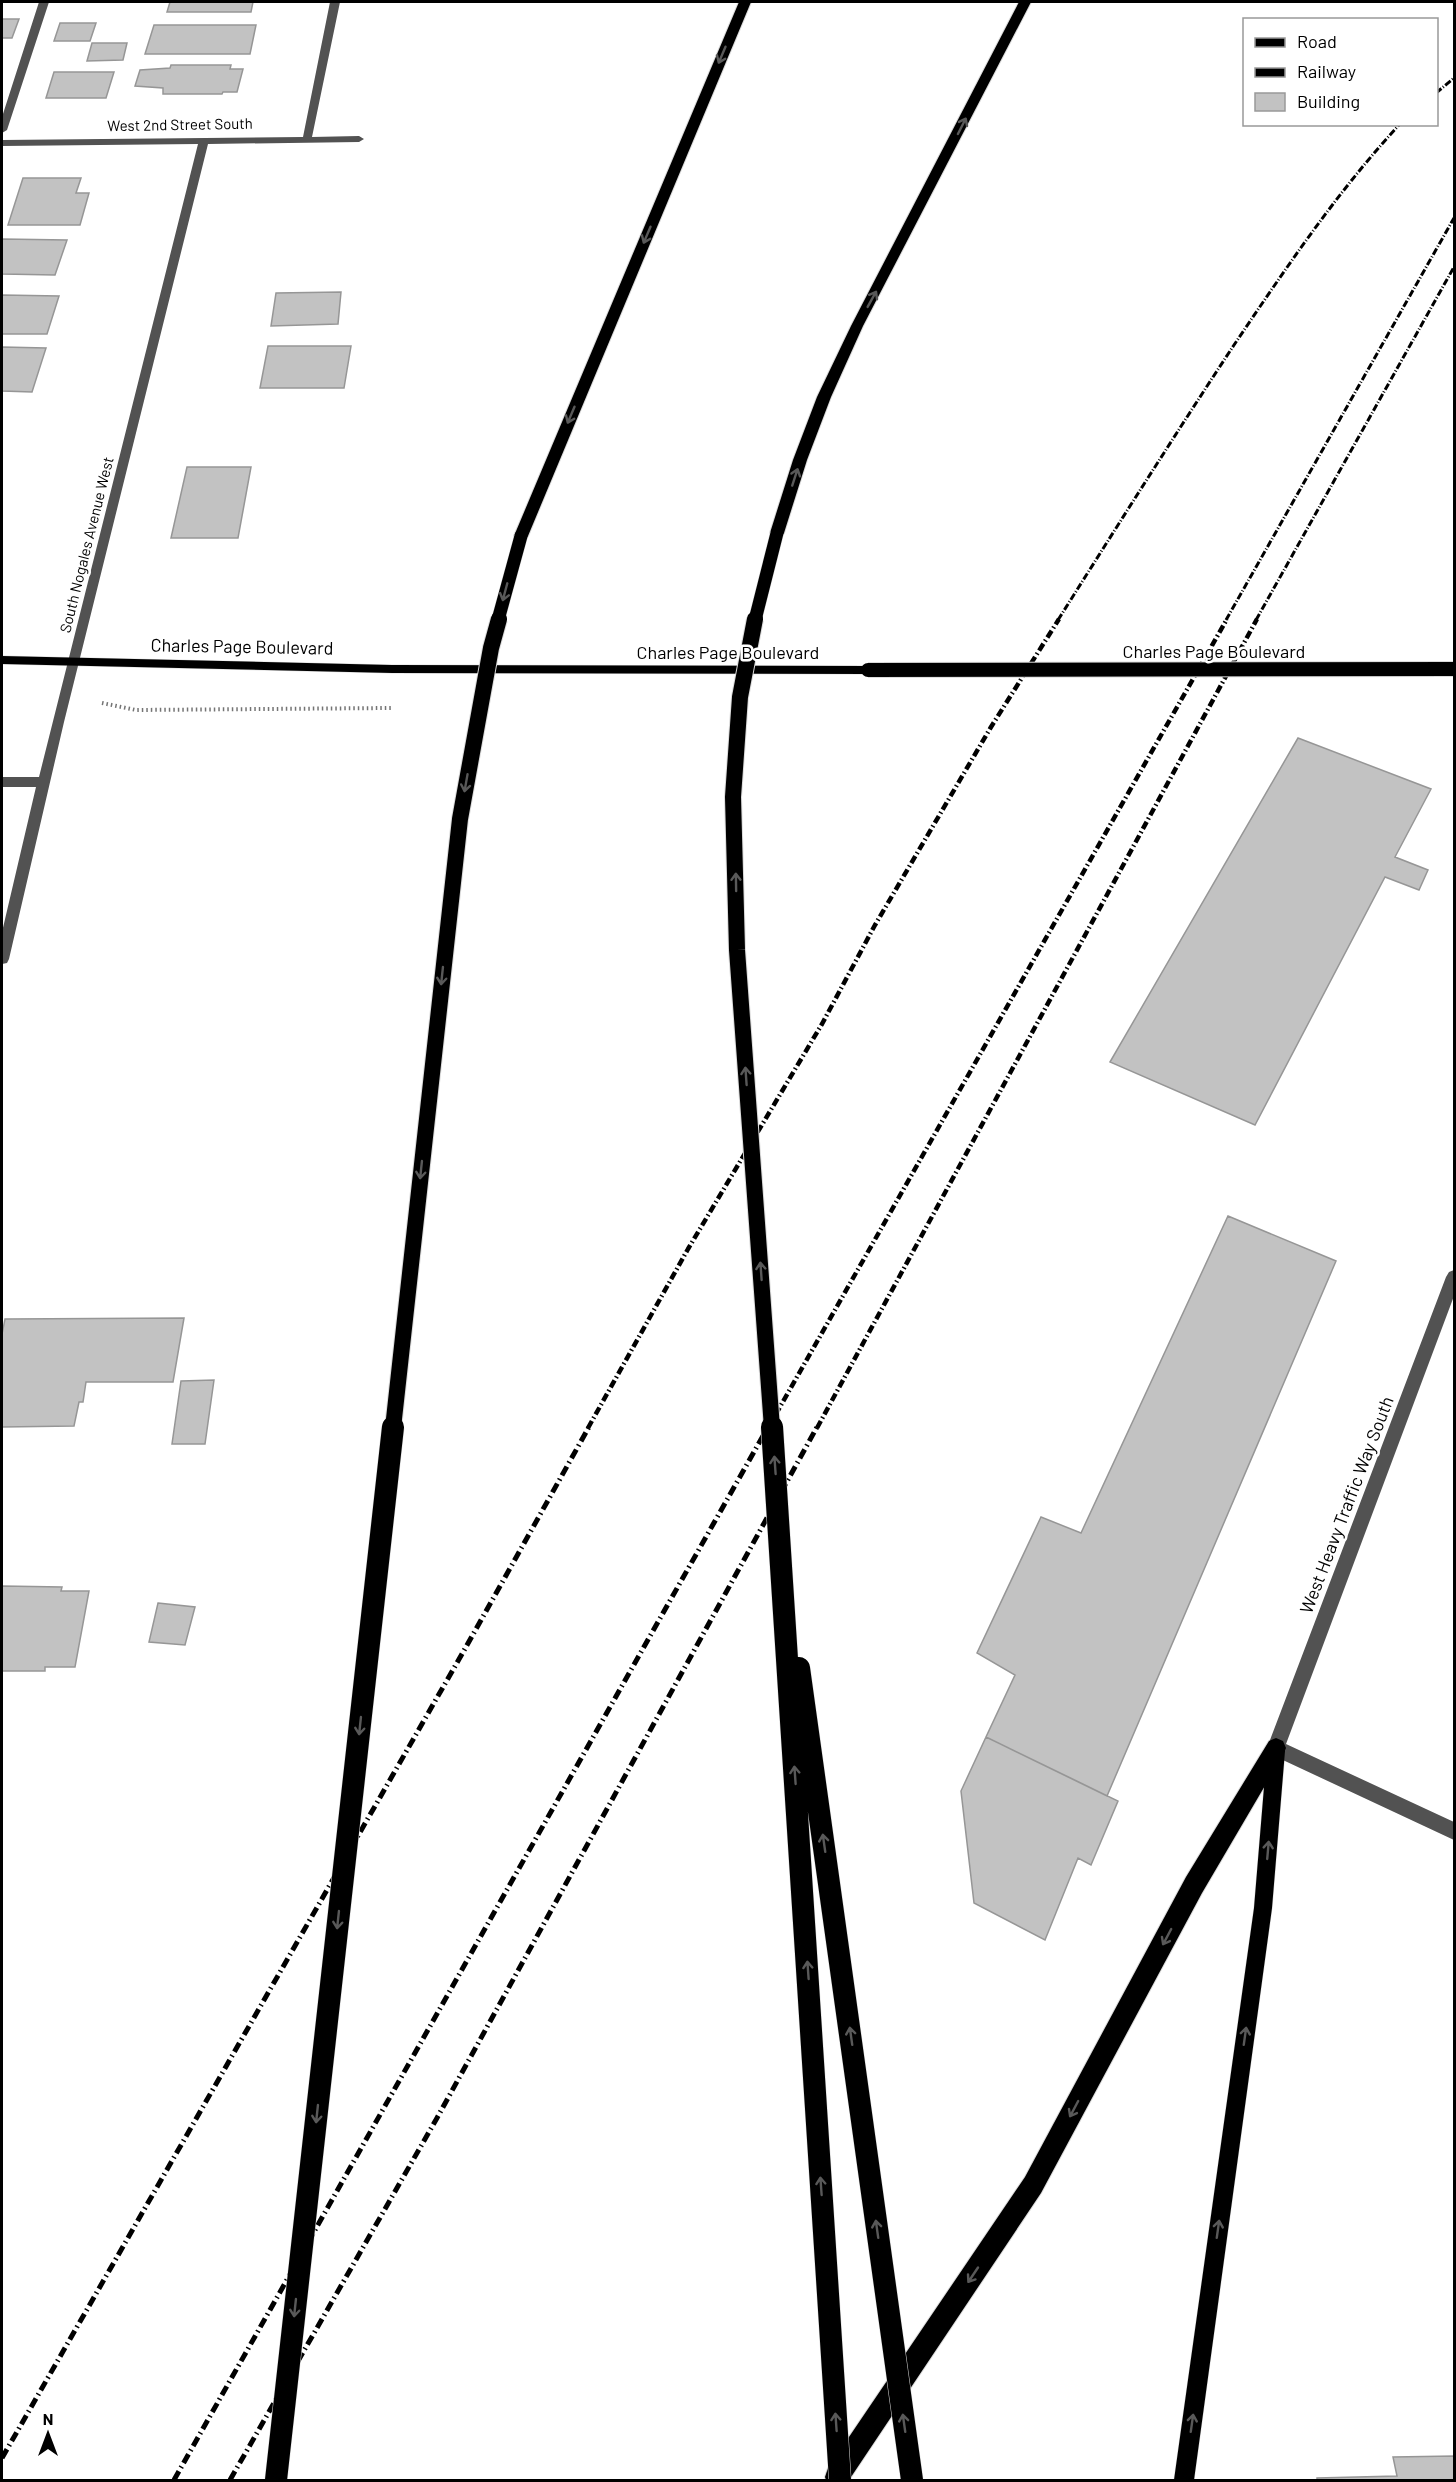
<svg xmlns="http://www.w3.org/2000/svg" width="1456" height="2482" viewBox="0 0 1456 2482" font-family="Barlow,sans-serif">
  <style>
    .building { fill: #c2c2c2; stroke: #969696; stroke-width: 1.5 }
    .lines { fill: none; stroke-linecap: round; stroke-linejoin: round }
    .major-casing { stroke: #dbdbdb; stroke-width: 1 }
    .highway-casing { stroke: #dbdbdb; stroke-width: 2 }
    .path { stroke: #747474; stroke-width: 4; stroke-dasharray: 1.5 3; stroke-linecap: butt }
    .minor { fill: #525252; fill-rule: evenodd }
    .major { fill: #000; fill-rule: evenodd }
    .highway { fill: #000; fill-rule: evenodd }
    .rail-far2 { stroke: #000; stroke-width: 3; stroke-dasharray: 7 2 1 2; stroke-linecap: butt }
    .rail-far1 { stroke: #000; stroke-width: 4.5; stroke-dasharray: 8 3 1.5 3; stroke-linecap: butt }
    .rail { stroke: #000; stroke-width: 5; stroke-dasharray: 10 4 1.5 4; stroke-linecap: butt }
    .major-bridge-casing { stroke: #dbdbdb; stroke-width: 16; stroke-linecap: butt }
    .highway-bridge-far2-casing { stroke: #dbdbdb; stroke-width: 14; stroke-linecap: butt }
    .highway-bridge-far1-casing { stroke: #dbdbdb; stroke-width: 18; stroke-linecap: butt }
    .highway-bridge-casing { stroke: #dbdbdb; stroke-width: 23; stroke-linecap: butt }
    .major-bridge { stroke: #000; stroke-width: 14 }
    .highway-bridge-far2 { stroke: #000; stroke-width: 13 }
    .highway-bridge-far1 { stroke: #000; stroke-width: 16 }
    .highway-bridge { stroke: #000; stroke-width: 22 }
    .oneway { stroke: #595959 }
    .labels { text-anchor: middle; stroke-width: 5; stroke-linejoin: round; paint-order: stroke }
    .far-street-label { font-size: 15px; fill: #000; stroke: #fff }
    .street-label { font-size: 18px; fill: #000; stroke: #fff }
  </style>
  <rect width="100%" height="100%" fill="#fff"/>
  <path class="building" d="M170,2H253L251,12H167Z
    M2,19H19L12,38H2Z
    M60,23H96L90,41H54Z
    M154,25H256L250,54H145Z
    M92,43H127L123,60L87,61Z
    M171,65H231L230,69H243L237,92H223L222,94H163V88L135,86L140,70L170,68Z
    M54,72H114L106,98H46Z
    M23,178H81L76,193H89L80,225H8Z
    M2,239L67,240L55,275L2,274Z
    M341,292L338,324L271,326L276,293Z
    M2,295L59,296L47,334H2Z
    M268,346H351L344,388H260Z
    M2,347L46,348L32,392L2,391Z
    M187,467H251L238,538H171Z
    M1298,738L1431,789L1395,857L1428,870L1419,890L1385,877L1255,1125L1110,1062Z
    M1228,1216L1336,1261L1107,1796L986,1737L1015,1675L977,1653L1041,1517L1081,1533Z
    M184,1318L173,1382H86L83,1402H79L74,1426L2,1427V1334L5,1319Z
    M214,1380L205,1444H172L181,1381Z
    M2,1586L62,1587L61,1591H89L75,1667H45V1671H2Z
    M158,1603L195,1607L185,1645L149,1642Z
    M986,1737L1118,1801L1091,1865L1078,1858L1045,1940L974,1903L961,1791Z
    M1454,2456V2480H1317V2478L1397,2476L1393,2457Z"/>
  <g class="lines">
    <g class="major-casing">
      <path id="major" d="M2,656L392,665L868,666L874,670L868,674L392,673L2,664Z
        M1276,1742L1282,1745L1285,1751L1272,1908L1194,2480H1174L1254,1908L1267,1751L1270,1745Z"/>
    </g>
    <g class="highway-casing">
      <path id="highway" d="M739,2H751L528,536L526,539H516L514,536Z
        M1019,2H1031L863,326L831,397L807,460L784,533L782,536H772L770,533L793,460L817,397L851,326Z
        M1276,1738L1283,1741L1286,1748L1283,1755L1202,1893L1041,2193L849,2480H826L825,2477L828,2468L1025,2177L1186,1877L1269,1741Z"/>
    </g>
    <path class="path" d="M102,703L136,710L391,708"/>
    <path class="minor" d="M39,2H49L7,130L2,133V117Z
      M330,2H340L312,137L359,136L364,139L359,142L208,144L64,722L9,959L7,963L2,964V932L36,787H2V777H39L198,144L2,146V140L303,137Z
      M1454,1270V1296L1286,1744L1454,1822V1840L1270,1754L1267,1748L1446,1277L1449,1272Z"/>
    <use href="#major" class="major"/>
    <use href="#highway" class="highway"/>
    <path class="rail-far2" d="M1436,93L1454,78
      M1058,620C1116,528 1174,436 1234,345C1286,268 1337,192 1400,124
      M1226,620L1454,218
      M1256,620L1454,267"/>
    <path class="rail-far1" d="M588,1428L688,1249L822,1024L875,925L991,727L1059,619
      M768,1428L1227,619
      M817,1428L1257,619"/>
    <path class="rail" d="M2,2458L466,1647L589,1427
      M174,2480L768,1427
      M230,2480L437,2118L817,1427"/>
    <g class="major-bridge-casing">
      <path id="major-bridge" d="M868,670L1454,669"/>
    </g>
    <g class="highway-bridge-far2-casing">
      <path id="highway-bridge-far2" d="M498,620L521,536
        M755,620L777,533"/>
    </g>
    <g class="highway-bridge-far1-casing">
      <path id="highway-bridge-far1" d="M755,619L740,697L733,797L737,950L772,1428
        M393,1428L460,819L491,648L499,619"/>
    </g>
    <g class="highway-bridge-casing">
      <path id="highway-bridge" d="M772,1427L840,2480
        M799,1668L912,2480
        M276,2480L393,1427"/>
    </g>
    <use href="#major-bridge" class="major-bridge"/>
    <use href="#highway-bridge-far2" class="highway-bridge-far2"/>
    <use href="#highway-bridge-far1" class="highway-bridge-far1"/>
    <use href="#highway-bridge" class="highway-bridge"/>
  </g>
  <defs><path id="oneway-shaft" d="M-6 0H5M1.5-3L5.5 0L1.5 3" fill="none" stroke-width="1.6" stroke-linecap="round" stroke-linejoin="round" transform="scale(1.5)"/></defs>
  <g class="oneway">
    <use href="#oneway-shaft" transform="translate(722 55) rotate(113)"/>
    <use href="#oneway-shaft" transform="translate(962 126) rotate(-63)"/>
    <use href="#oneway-shaft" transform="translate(647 235) rotate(113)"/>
    <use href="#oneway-shaft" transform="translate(872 299) rotate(-61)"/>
    <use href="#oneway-shaft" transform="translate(571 415) rotate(113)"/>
    <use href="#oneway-shaft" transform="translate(795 477) rotate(-72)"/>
    <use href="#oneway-shaft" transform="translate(505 592) rotate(105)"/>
    <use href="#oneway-shaft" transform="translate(466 783) rotate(100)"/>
    <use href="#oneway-shaft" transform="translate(736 882) rotate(-91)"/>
    <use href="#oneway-shaft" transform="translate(442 976) rotate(96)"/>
    <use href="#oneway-shaft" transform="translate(746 1076) rotate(-94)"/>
    <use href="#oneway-shaft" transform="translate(421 1170) rotate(96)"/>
    <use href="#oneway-shaft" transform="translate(761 1271) rotate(-94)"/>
    <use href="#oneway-shaft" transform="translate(775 1465) rotate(-94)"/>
    <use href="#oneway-shaft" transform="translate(360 1726) rotate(96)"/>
    <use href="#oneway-shaft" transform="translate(795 1775) rotate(-94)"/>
    <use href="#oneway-shaft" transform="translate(824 1843) rotate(-98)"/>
    <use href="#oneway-shaft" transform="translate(1268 1850) rotate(-85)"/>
    <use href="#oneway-shaft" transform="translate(338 1920) rotate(96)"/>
    <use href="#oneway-shaft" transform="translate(1167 1937) rotate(118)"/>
    <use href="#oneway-shaft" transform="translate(808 1970) rotate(-94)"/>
    <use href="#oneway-shaft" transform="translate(851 2036) rotate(-98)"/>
    <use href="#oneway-shaft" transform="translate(1245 2036) rotate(-82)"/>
    <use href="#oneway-shaft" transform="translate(1074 2109) rotate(118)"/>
    <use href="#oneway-shaft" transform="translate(317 2114) rotate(96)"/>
    <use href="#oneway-shaft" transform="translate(821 2186) rotate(-94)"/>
    <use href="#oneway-shaft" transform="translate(877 2229) rotate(-98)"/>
    <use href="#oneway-shaft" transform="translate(1218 2229) rotate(-82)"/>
    <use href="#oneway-shaft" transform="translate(973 2275) rotate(124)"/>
    <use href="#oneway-shaft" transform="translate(295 2308) rotate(96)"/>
    <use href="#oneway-shaft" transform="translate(836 2422) rotate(-94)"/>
    <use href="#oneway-shaft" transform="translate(904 2423) rotate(-98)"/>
    <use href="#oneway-shaft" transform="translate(1192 2423) rotate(-82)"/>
  </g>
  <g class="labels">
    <g class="far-street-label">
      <text transform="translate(180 125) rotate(-1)" y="5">West 2nd Street South</text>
      <text transform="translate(87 545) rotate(-76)" y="5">South Nogales Avenue West</text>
    </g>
    <g class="street-label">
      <text transform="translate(242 647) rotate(1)" y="6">Charles Page Boulevard</text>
      <text x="1214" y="658">Charles Page Boulevard</text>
      <text x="728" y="659">Charles Page Boulevard</text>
      <text transform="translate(1347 1505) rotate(-69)" y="6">West Heavy Traffic Way South</text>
    </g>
  </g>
  <rect width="1456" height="2482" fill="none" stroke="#000000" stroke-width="6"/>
  <rect x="1243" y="18" width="195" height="108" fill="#ffffff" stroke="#999999" stroke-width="1.5"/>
  <rect x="1255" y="38" width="30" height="9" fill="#000000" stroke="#999999" stroke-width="1.5"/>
  <text x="1297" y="48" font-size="18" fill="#000000">Road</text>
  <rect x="1255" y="68" width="30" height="9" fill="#000000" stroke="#999999" stroke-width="1.5"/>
  <text x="1297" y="78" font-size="18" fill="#000000">Railway</text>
  <rect x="1255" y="93" width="30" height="18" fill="#c2c2c2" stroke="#999999" stroke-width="1.5"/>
  <text x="1297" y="108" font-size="18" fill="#000000">Building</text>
  <g transform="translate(48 2434)" stroke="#ffffff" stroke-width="4.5" paint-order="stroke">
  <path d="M0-4.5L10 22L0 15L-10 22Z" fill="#000000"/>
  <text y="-9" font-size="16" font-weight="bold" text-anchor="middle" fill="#000000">N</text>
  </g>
</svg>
